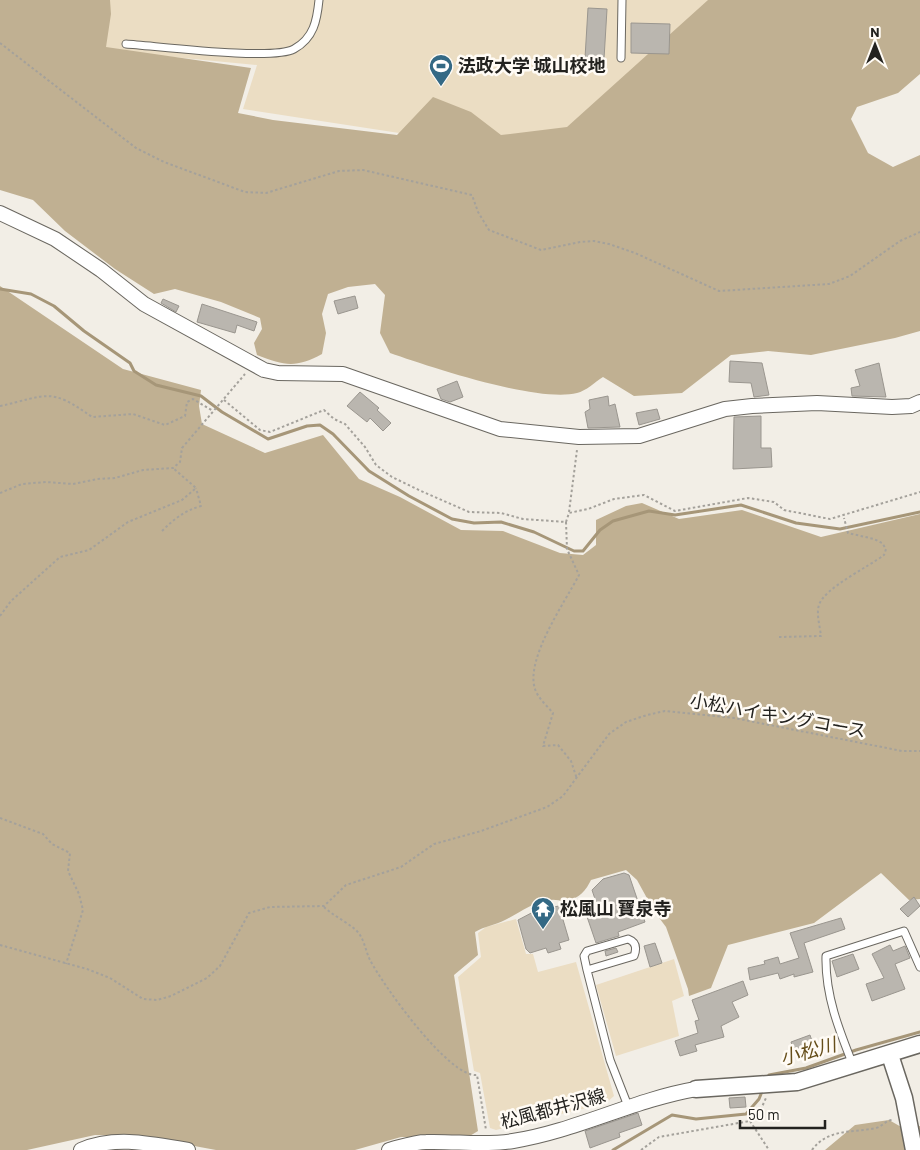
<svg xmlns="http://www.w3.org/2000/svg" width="920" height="1150" viewBox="0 0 920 1150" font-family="Barlow,'Noto Sans JP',sans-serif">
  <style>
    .green { fill: #ebddc3 }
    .forest { fill: #c0b092 }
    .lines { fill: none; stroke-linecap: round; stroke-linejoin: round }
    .stream { stroke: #a69678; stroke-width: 3 }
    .building { fill: #bab6af; stroke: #9a968f }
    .service-casing { stroke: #6a6760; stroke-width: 9 }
    .minor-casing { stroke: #6a6760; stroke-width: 16 }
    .tertiary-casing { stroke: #6a6760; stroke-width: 19 }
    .path { stroke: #a4a19b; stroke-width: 2; stroke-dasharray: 2.5 2.5; stroke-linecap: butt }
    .service { stroke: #fff; stroke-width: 7 }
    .minor { stroke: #fff; stroke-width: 14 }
    .tertiary { stroke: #fff; stroke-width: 16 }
    .labels { text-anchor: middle; stroke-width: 5; stroke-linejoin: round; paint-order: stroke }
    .poi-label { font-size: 18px; font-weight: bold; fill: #23221f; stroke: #fffbf5; text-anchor: start }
    .street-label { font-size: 18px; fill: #23221f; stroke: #fffbf5 }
    .water-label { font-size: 19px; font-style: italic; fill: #664e1a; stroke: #fffbf5 }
  </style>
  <rect width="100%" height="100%" fill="#f2eee6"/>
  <path class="green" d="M96,0H725L575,141L497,148L243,109L257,65L100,50Z
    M516,919L526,954H533L538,972L576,962L614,1096L606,1103L496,1130L490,1128L480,1073L474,1071L458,977L481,957L478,933L486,927Z
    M674,959L684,996L672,1001L679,1036L616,1056L596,985Z"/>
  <path class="forest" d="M0,0H110L111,14L106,47L251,68L238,113L273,120L397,135L433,97L471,112L501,135L567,127L708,0H920V74L898,93L857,107L851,119L868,153L893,167L920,155V331L895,338L811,355L768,351L731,355L682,393L634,396L603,377C595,382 586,391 577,393C538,403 430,367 390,353L380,333L385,295L375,284L348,287L328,294L322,314L326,333L322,354C296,368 285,366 257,355L254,343L262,329L260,318L221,302L175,289L154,294L115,269L65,231L33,200L0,190Z
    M0,286L123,369L201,390L199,406L202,424L265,453L323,435L359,479L400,497L461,530L503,531L560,553L583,555L596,545V520L626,506L642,503L679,519L742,510L821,537L920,514V899L909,900L881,873L814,923L728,945L711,988L689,996L688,989L666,927L654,911L637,880L626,870L591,880C584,894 578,898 564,902C545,893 521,912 505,920C495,925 485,926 475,932L478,955L454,975L478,1131L468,1137H401L355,1150H216L140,1136L95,1135L27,1150H0Z
    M889,1120L903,1128L920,1126V1150H825L855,1125Z"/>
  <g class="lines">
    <path class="stream" d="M0,289L31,294L54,306L84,331L130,363L134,371L156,385L201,396L222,412L268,439L307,426L320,425L333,434L369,471L409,496L452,519L474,523L501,522L534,532L574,551H583L600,530L613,521L649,511L675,515L741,505L796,523L840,529L920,512
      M767,1079L769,1075L806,1068L856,1050L920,1032
      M613,1150L672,1115L696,1119L746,1114L759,1099L763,1089"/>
  </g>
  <path class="building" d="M588,8L607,9L604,59L585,58Z
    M631,23L670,24L669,54L631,53Z
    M355,296L358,308L338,314L334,301Z
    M163,299L179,306L176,312L161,303Z
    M202,304L257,322L254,331L237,325L235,333L197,322Z
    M730,361L762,363L769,395L754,397L751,383L729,382Z
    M879,363L886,397L852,396L851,388L860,386L855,370Z
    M457,381L463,397L450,402L441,399L437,389Z
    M360,392L379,408L377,410L391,423L383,431L370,418L367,422L347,406Z
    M608,396L609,406L615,404L620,427L588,428L585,412L590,409L589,400Z
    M657,409L660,419L639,425L636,413Z
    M761,416V448H771L772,467L733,469L734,417Z
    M624,873L629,875L645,922L618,932L619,936L596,943L583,905L595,899L592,890L603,879Z
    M914,897L920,906L908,917L900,909Z
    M559,906L569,940L559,943L561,949L548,953L546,948L530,953L526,949L518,920L537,910Z
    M841,918L845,929L804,943L813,972L794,977V974L780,979L778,973L750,980L748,968L765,964L764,961L778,957L780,964L799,958L790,933Z
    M655,943L662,963L650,967L644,946Z
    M890,945L893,951L905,946L910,958L895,964L905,989L872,1001L866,984L884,978L872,954Z
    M616,948L618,952L606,956L605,951Z
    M853,954L859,969L837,977L832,961Z
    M743,981L748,995L732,1002L739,1017L721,1026L724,1037L695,1045L697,1051L680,1056L675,1041L698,1033L695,1021L699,1020L692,1000Z
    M810,1035L814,1047L795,1054L791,1042Z
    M745,1097L746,1107L730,1108L729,1098Z
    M638,1113L642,1125L619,1133L620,1137L590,1148L585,1131Z"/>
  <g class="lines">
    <g class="service-casing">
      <path id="service" d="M126,44C157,46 272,61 294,49C314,38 317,20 319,0
        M621,58L622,0
        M587,970L634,956C637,948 636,942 628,939L587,951L584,956L587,970L610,1060L628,1106
        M853,1065C839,1030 825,995 826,956L904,931L920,967"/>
    </g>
    <g class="minor-casing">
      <path id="minor" d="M0,213L55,239L101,270L144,304L264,370L278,373L343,374L500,429L579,437L639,436L725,409L752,406L817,403L892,407L911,406L920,402
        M81,1150C115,1135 153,1144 188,1150
        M389,1150C401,1147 414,1142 426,1142C456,1141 484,1146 513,1141C576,1131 633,1100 696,1089"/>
    </g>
    <g class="tertiary-casing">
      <path id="tertiary" d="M890,1055L904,1098L914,1150
        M696,1089L797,1082L920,1044"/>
    </g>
    <path class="path" d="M0,43L136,148L164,162L245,192L266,193L339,171L363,170L472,195L478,212L489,230L541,250L580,242L594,241L609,244L635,253L719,291L829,284L850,276L900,241L920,232
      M224,400L260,430L270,432L324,410L334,419L345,424L365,447L376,465L392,477L421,491L469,512L501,513L523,519L566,522L569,513L588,509L614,499L644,495L675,511L748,498L774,502L784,510L830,519L920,492
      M0,406C47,396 49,386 92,417L133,414L165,425L185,416L187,402L193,399L213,411
      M0,493L22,484L46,482L73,484L97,479L115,478L143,470L173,468L180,462L182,448L245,374
      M569,512L577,450
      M566,522L567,549L579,575C565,602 525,659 535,689C538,698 547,706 553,713L543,746L558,745L571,761L577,779
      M162,531C174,519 184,511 201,506L196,488
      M0,616L11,601L60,557L89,550L128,522L182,500L196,488L173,468
      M779,637L821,636C820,627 816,613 819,605C824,588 870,566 884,555L886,549L882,543L874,539L848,533L844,518
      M0,818L43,834L52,844L70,853L68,871L79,894L83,910L66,964
      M324,907C333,916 355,926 360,935C365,943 366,952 370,960C383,985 449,1078 477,1075L486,1130
      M0,945L87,969L110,978L143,999L157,1000L171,996L207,978L220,966L249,913L270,907L324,906L346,885L401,867L434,844L481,831L547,807L563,796L609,734L626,722L647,715L665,711L734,718L902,751H920
      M750,1121L769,1150
      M641,1150L659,1137L750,1121L761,1109L766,1098
      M812,1150C828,1128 853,1133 876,1128C883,1126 886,1120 893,1120"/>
    <use href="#service" class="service"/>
    <use href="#minor" class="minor"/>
    <use href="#tertiary" class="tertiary"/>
  </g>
  <defs>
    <g id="stadium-pin" transform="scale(1.25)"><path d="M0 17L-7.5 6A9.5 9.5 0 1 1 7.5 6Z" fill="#346985" stroke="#fffbf5"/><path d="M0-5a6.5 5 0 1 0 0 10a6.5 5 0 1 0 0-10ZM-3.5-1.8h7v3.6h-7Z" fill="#fff"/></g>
    <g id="temple-pin" transform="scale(1.25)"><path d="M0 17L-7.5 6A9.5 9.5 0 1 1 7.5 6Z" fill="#346985" stroke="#fffbf5"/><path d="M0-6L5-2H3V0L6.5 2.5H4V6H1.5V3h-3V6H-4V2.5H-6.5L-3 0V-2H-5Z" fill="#fff"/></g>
  </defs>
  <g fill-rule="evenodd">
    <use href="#stadium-pin" x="441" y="66"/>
    <use href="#temple-pin" x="543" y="909"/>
  </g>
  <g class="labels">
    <g class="poi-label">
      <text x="458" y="72">法政大学 城山校地</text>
      <text x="560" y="915">松風山 寶泉寺</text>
    </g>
    <g class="street-label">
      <text transform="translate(778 716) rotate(10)" y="6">小松ハイキングコース</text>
      <text transform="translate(553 1109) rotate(-15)" y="6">松風都井沢線</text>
    </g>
    <g class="water-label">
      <text transform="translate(808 1051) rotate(-15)" y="7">小松川</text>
    </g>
  </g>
  <g transform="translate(875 45)" stroke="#fffbf5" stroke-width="4" paint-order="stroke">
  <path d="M0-4L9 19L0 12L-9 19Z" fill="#23221f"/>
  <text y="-8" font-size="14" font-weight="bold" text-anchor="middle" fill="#23221f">N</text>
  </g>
  <path d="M740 1120v8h85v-8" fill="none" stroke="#23221f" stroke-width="2.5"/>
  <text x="748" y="1120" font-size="15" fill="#23221f" stroke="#fffbf5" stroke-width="4" paint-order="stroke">50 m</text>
</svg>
